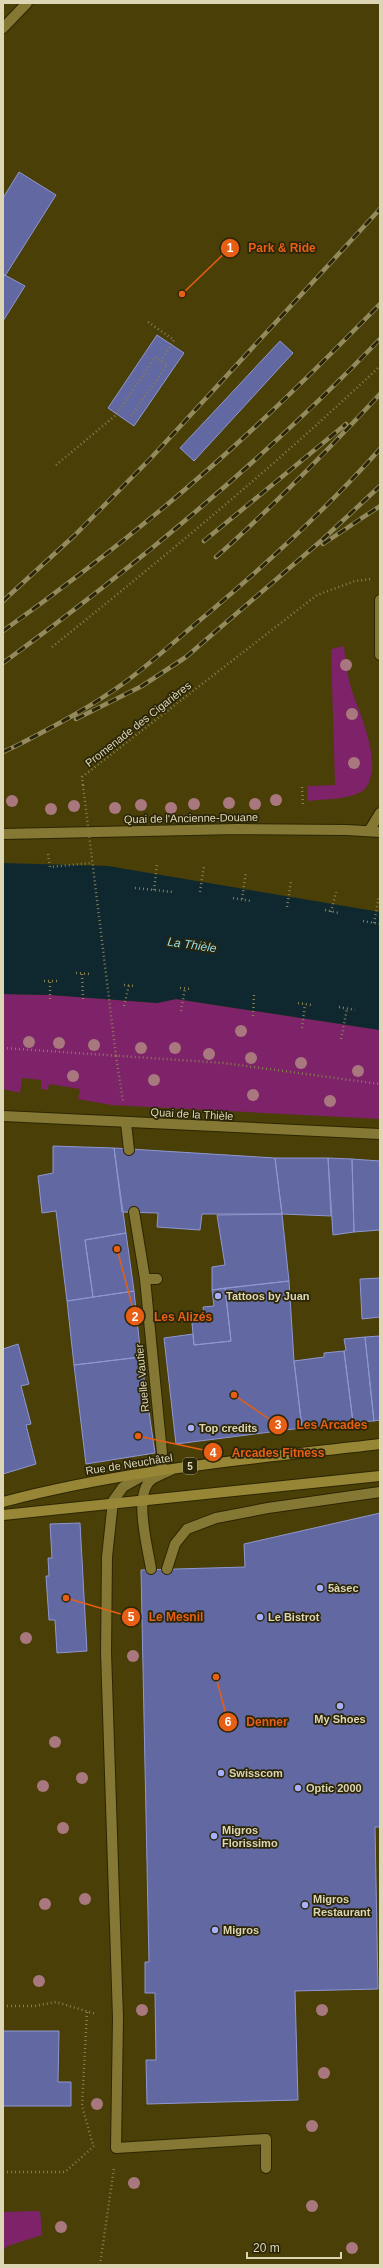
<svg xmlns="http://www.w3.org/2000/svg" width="383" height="2268" viewBox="0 0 383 2268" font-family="Arial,sans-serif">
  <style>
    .green { fill: #7e2269 }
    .water { fill: #0f282f }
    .building { fill: #6268a1; stroke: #8f97d3 }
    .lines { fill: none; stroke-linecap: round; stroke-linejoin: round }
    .service-casing { stroke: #2d2602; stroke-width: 12 }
    .minor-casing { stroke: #2d2602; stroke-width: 12 }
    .primary-casing { stroke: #2d2602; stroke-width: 12 }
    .path { stroke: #877f50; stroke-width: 2.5; stroke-dasharray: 1 3; stroke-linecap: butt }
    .service { stroke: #857834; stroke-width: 10 }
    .minor { stroke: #857834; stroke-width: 10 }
    .primary { stroke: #968635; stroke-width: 10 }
    .rail-casing { stroke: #938b5e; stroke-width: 4.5 }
    .rail { stroke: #2c2609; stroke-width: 3; stroke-dasharray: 9; stroke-linecap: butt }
    .path-bridge { stroke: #877f50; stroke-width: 2.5; stroke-dasharray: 1 3; stroke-linecap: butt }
    .tree { fill: #a9787e }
    .poi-dot { fill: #a7b0fc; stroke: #2c2609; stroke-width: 1.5 }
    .labels { text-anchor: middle; stroke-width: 3.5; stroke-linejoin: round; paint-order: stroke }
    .shield { fill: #2c2609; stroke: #a7a181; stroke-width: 1 }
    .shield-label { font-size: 10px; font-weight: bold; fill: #dcd6b5 }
    .street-label { font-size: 11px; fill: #dcd6b5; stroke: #2c2609 }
    .poi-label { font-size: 11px; font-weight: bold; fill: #dcd6b5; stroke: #2c2609; text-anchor: start }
    .water-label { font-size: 12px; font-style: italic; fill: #92dbf1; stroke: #2c2609 }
    .leader { fill: none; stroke: #e75f14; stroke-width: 1.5 }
    .callout-dot { fill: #e75f14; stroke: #2c2609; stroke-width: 1.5 }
    .mark-label { font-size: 12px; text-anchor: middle; font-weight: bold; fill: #fff }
    .callout-label { font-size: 12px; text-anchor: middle; font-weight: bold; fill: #e75f14; stroke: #2c2609; stroke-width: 3.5; stroke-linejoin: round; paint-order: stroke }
  </style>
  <rect width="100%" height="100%" fill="#493f07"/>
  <path class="green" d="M344,646C346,664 348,682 355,699C364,724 383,769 364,790C349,800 326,799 308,801L307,786L335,785L331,649Z
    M3,994L51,995L157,1003L176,999L380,1030V1119L111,1105L78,1099L80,1089L49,1084L48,1090L41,1089V1080L22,1078L20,1093L3,1089Z
    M40,2211L42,2235L8,2246L3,2250V2212Z"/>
  <path class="water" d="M3,863L108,866L380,912V1030L176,999L157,1003L51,995L3,994Z"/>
  <path class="building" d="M19,172L56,195L5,276L3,274V198Z
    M3,274L25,286L3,321Z
    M157,335L184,353L134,426L108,408Z
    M280,341L293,353L194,461L180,448Z
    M53,1146L114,1148L126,1233L85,1240L93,1297L67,1301L56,1211L42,1213L38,1176L53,1173Z
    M114,1148L275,1158L282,1214H202L200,1230L157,1227L158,1213L122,1212Z
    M275,1158H328L331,1216L282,1214Z
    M328,1158L352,1159L354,1232L333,1235Z
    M352,1159L380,1161V1230L354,1232Z
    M282,1214L289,1281L212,1290V1267L225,1265L217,1215Z
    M126,1233L134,1291L93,1297L85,1240Z
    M380,1278V1317L362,1319L360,1279Z
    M289,1281L294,1361L302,1428L176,1444L164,1338L193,1334L194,1345L231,1341L225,1288Z
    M225,1288L231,1341L194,1345L192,1323L205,1321L203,1307L214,1306L212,1290Z
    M134,1291L141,1357L74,1365L67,1301Z
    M380,1336V1420L374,1421L365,1337Z
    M365,1337L374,1421L353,1422L344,1351L346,1350L344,1339Z
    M18,1344L29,1384L21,1386L31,1424L26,1425L36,1464L3,1474V1349Z
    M344,1351L353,1422L302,1428L294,1361L324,1357V1353Z
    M141,1357L155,1453L86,1464L74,1365Z
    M380,1513V1827H375L378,1989L295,1991L298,2100L147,2104L146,2060H156L155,1993H145V1962H149L141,1570L245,1567L244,1544Z
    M80,1523L87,1651L57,1653L55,1620H49L46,1576H49L48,1558H52L50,1524Z
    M3,2031H59L58,2082H71V2106H3Z"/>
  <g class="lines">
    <g class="service-casing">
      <path id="service" d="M3,28L27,3
        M126,1123L129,1150
        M134,1212L145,1279L162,1453L161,1470
        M145,1279H157
        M146,1474L123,1487L113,1501L107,1557L106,1652L118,2018L116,2148L266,2139V2168
        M151,1569C148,1548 133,1495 151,1480C156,1476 165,1473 171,1470
        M167,1569L175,1544L187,1529L216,1518L268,1508L380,1492"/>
    </g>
    <g class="minor-casing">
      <path id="minor" d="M380,600V655
        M369,831L380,813
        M3,834L237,829L347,830L380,832
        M3,1116L380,1134"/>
    </g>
    <g class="primary-casing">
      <path id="primary" d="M3,1502C126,1469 254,1459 380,1444
        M3,1515L380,1476"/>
    </g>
    <path class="path" d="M148,322L174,340L161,361
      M56,465L116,415L155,357L167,365L130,418
      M52,647C164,557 275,466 380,366
      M83,785L82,777L317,595L355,581L372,579
      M302,787L303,807
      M48,854L50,867L92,863
      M135,888L173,892
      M154,890L157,864
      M200,892L204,865
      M233,898L251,901
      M242,899L246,872
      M287,907L291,881
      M325,910L339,913
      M331,912L336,892
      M363,921L380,924
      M374,923L379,896
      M76,973L90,974
      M82,974L83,999
      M44,981H58
      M124,985L134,986
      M180,988L191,989
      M50,999V980
      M298,1003L312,1005
      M124,1006L129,985
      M339,1007L355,1010
      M181,1011L185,988
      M253,1016L254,995
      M302,1028L305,1004
      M341,1039L347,1009
      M3,1048L224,1063L380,1084
      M116,1056L123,1101
      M3,2006H35L56,2002L96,2014
      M87,2012L82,2106L93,2145
      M3,2172H65L94,2146
      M100,2265L114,2168"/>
    <use href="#service" class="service"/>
    <use href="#minor" class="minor"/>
    <use href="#primary" class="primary"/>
    <g class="rail-casing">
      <path id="rail" d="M204,541L346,424
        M323,544L380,506
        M216,557C274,506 327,451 380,394
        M3,601L75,535L151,458L380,209
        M3,631C91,568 176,501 255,427C298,387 339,346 380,304
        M3,663C137,565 265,459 380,339
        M76,719L142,686L186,657L322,540L380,486
        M14,747C53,727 93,706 128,680C157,658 184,633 212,610C271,560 328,507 380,449
        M3,752L18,745"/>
    </g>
    <use href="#rail" class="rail"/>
    <path class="path-bridge" d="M83,785L116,1056"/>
  </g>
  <g class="tree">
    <circle cx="346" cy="665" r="6"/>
    <circle cx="352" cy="714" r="6"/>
    <circle cx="354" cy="763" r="6"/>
    <circle cx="276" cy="800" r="6"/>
    <circle cx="12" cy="801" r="6"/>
    <circle cx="229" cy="803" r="6"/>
    <circle cx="194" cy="804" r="6"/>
    <circle cx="255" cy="804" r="6"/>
    <circle cx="141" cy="805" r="6"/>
    <circle cx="74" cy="806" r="6"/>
    <circle cx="115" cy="808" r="6"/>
    <circle cx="171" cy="808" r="6"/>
    <circle cx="51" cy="809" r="6"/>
    <circle cx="241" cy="1031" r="6"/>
    <circle cx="29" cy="1042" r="6"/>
    <circle cx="59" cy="1043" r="6"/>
    <circle cx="94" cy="1045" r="6"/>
    <circle cx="141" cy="1048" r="6"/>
    <circle cx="175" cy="1048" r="6"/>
    <circle cx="209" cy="1054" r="6"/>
    <circle cx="251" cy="1058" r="6"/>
    <circle cx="301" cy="1063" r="6"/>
    <circle cx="358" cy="1071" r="6"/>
    <circle cx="73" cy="1076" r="6"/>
    <circle cx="154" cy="1080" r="6"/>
    <circle cx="253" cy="1095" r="6"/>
    <circle cx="330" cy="1101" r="6"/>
    <circle cx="26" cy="1638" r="6"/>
    <circle cx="133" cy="1656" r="6"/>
    <circle cx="55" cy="1742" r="6"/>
    <circle cx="82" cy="1778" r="6"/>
    <circle cx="43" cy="1786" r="6"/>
    <circle cx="63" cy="1828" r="6"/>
    <circle cx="85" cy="1899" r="6"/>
    <circle cx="45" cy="1904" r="6"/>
    <circle cx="39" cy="1981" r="6"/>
    <circle cx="142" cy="2010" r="6"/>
    <circle cx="322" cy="2010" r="6"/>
    <circle cx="324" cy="2073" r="6"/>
    <circle cx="97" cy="2104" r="6"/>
    <circle cx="312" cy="2126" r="6"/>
    <circle cx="134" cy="2183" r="6"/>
    <circle cx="312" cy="2206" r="6"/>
    <circle cx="61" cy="2227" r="6"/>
    <circle cx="352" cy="2248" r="6"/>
  </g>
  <g class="poi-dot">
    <circle cx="218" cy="1296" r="4"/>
    <circle cx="191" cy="1428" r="4"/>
    <circle cx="320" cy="1588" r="4"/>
    <circle cx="260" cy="1617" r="4"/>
    <circle cx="340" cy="1706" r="4"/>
    <circle cx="221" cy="1773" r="4"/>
    <circle cx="298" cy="1788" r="4"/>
    <circle cx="214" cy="1836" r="4"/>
    <circle cx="305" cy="1905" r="4"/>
    <circle cx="215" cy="1930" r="4"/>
  </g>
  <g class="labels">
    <rect class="shield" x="183" y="1458" width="14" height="16" rx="3"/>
    <g class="shield-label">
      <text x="190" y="1470">5</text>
    </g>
    <g class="street-label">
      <text transform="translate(138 724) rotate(-38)" y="4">Promenade des Cigarières</text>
      <text transform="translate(191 818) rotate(-1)" y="4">Quai de l'Ancienne-Douane</text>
      <text transform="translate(192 1114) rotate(3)" y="4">Quai de la Thièle</text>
      <text transform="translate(142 1378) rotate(-95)" y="4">Ruelle Vautier</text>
      <text transform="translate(129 1464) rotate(-9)" y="4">Rue de Neuchâtel</text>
    </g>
    <g class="poi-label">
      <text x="226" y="1300">Tattoos by Juan</text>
      <text x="199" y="1432">Top credits</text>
      <text x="328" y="1592">5àsec</text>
      <text x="268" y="1621">Le Bistrot</text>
      <text x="340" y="1723" text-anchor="middle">My Shoes</text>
      <text x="229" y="1777">Swisscom</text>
      <text x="306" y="1792">Optic 2000</text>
      <text x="222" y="1834">Migros<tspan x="222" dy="13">Florissimo</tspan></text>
      <text x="313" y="1903">Migros<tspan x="313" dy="13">Restaurant</tspan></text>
      <text x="223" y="1934">Migros</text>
    </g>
    <g class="water-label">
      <text transform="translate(192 945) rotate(8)" y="4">La Thièle</text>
    </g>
  </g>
  <path class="leader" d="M182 294L230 248M117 1249L135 1316M234 1395L278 1425M138 1436L213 1452M66 1598L131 1617M216 1677L228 1722"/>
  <g class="callout-dot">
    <circle cx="182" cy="294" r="4"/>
    <circle cx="117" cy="1249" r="4"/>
    <circle cx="234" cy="1395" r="4"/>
    <circle cx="138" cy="1436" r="4"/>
    <circle cx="66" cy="1598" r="4"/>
    <circle cx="216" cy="1677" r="4"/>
    <circle cx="230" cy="248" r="10"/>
    <circle cx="135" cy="1316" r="10"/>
    <circle cx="278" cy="1425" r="10"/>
    <circle cx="213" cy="1452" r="10"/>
    <circle cx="131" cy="1617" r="10"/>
    <circle cx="228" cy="1722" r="10"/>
  </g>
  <g class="mark-label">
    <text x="230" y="252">1</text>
    <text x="135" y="1321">2</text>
    <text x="278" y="1429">3</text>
    <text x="213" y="1457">4</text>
    <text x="131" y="1621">5</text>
    <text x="228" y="1726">6</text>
  </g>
  <g class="callout-label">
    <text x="282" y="252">Park &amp; Ride</text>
    <text x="183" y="1321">Les Alizés</text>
    <text x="332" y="1429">Les Arcades</text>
    <text x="278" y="1457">Arcades Fitness</text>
    <text x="176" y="1621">Le Mesnil</text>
    <text x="267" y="1726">Denner</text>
  </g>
  <rect width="383" height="2268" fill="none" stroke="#dcd6b5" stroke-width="8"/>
  <path d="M247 2252v6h94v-6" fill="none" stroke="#dcd6b5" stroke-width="2"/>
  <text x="253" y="2252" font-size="12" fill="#dcd6b5" stroke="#2c2609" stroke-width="3" paint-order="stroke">20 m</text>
</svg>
